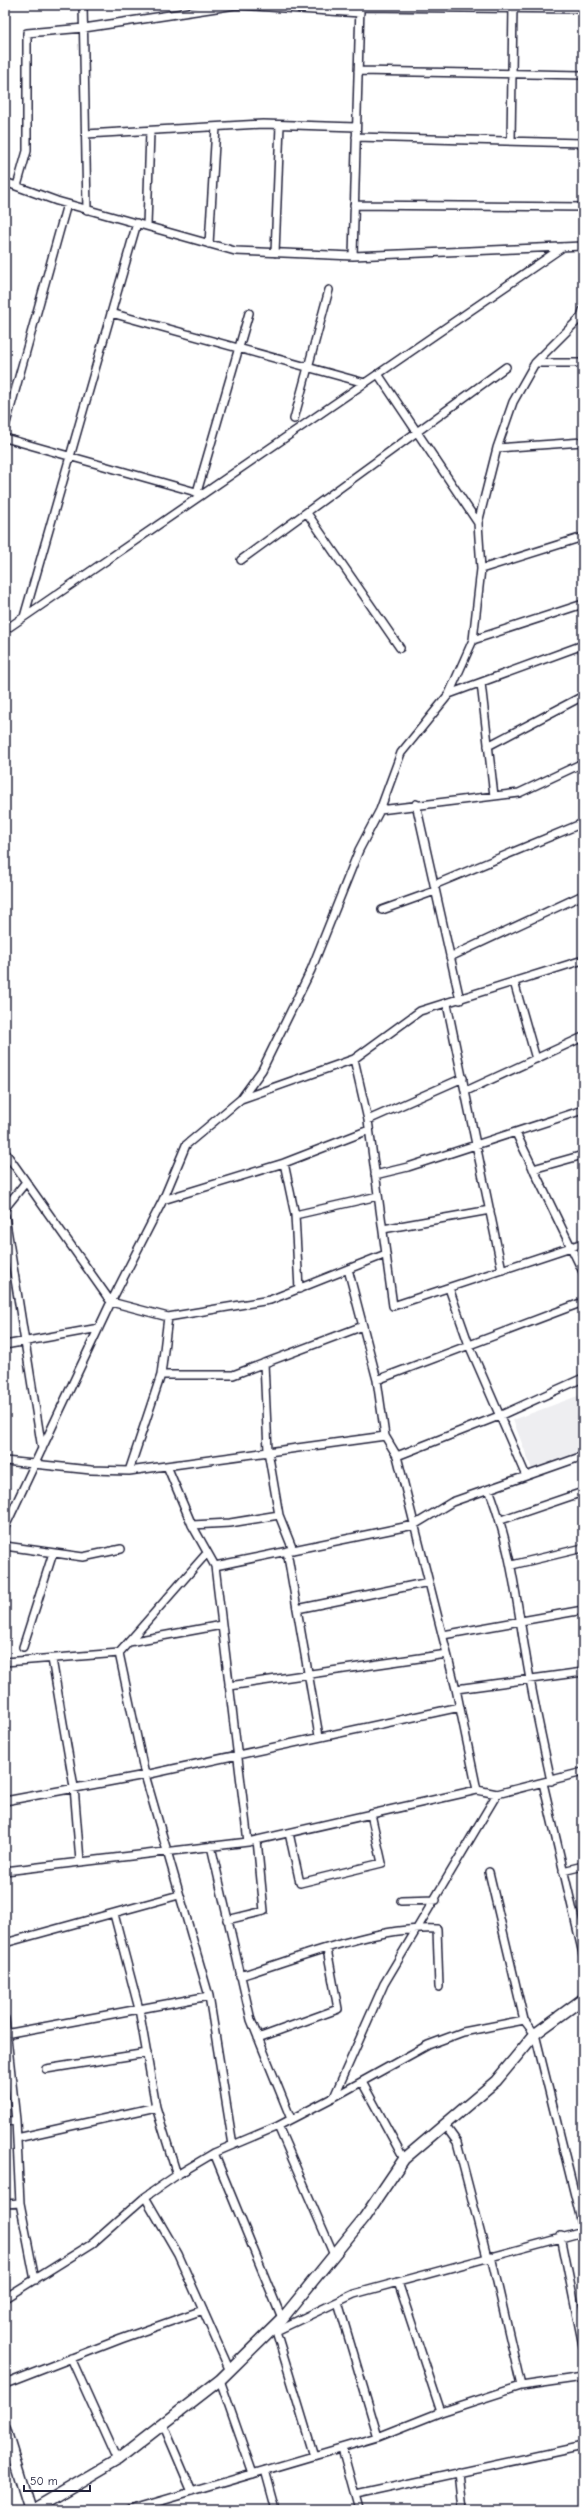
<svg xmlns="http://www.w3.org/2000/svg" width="588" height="2515" viewBox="0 0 588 2515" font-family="'Comic Neue',sans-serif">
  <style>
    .built { fill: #eeeef1 }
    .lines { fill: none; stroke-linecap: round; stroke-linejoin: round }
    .street-casing { stroke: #22223b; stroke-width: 10 }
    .secondary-casing { stroke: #22223b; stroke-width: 13 }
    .street { stroke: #fff; stroke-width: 7 }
    .secondary { stroke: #fff; stroke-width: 10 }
  </style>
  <rect width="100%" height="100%" fill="#fff"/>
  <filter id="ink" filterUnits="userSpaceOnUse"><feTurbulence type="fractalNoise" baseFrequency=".025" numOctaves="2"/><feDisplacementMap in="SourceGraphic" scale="8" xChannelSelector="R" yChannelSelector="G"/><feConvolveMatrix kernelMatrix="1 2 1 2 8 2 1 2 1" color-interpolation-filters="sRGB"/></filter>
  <g filter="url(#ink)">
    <path class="built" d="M583,1394V1452L533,1472L513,1420Z"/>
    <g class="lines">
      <g class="street-casing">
        <path id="street" d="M83,5L87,210
          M236,5L360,13
          M360,7L583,9
          M358,71L583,75
          M86,134L263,124L356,127
          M356,137L583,143
          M511,141L513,5
          M5,182L57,201L235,251L353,256L583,246
          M17,186L27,151V33L84,28L236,5
          M354,205L583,207
          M147,226L150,131
          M209,244L216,127
          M275,253L280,125
          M353,256L360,5
          M111,313L365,383
          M535,363H583
          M378,374L478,523
          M294,419L329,290
          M5,427L67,204
          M5,438L203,494
          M497,448L583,442
          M197,492L249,313
          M307,513L400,648
          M241,560L506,367
          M481,569L583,537
          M24,617L137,223
          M5,630L563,247
          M473,640L583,604
          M481,683L494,796
          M449,694L583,645
          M488,746L583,696
          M416,804L460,1000
          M380,810L519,793L583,763
          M434,885L583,823
          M382,910L435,891
          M450,957L583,895
          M514,982L536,1059
          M447,1004L502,1270
          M354,1059L368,1120L393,1306L583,1243
          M466,1091L583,1037
          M241,1099L354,1059L420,1011L583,960
          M368,1120L463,1078
          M516,1133L583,1272
          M5,1152L111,1302L168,1317L270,1300L386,1254
          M284,1163L295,1215L299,1289
          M533,1169L583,1155
          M375,1175L408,1167L583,1110
          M163,1200L284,1163L369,1130
          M5,1208L26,1182
          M295,1215L378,1196
          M5,1216L42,1449
          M383,1229L490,1210
          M348,1269L377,1380L385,1436L397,1456L456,1689L477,1790
          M449,1288L469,1345L526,1476
          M5,1345L99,1328
          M264,1363L268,1451L279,1515L293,1550
          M161,1375H233L363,1326
          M377,1380L583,1302
          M397,1456L499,1416L583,1378
          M5,1461L91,1470L129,1471L385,1436
          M129,1471L161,1375L168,1317
          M489,1489C513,1551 518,1615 530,1679C536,1713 544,1747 551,1781
          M501,1520L583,1492
          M192,1525L230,1523L279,1515
          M5,1527L111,1302L163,1200L186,1145L241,1099L262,1070L311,970L359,850L380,810L401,753L449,694L473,640L481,569L478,523L497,448L513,402L535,363L581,317L583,310
          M5,1546L83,1557L121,1549
          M287,1551L319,1736
          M512,1565L583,1548
          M215,1566L414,1525L452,1502L583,1456
          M297,1609L429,1582
          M443,1635L583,1610
          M129,1642L222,1625
          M23,1647L53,1553
          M119,1653L145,1775L209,1996L233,2145
          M52,1659L74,1787L80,1861
          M5,1662L119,1653L207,1553
          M229,1686L447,1654
          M456,1689L583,1672
          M543,1783L583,1954
          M5,1801L145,1775L460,1707
          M289,1833L300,1883L382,1863L371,1814
          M248,1842L477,1790L497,1794L583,1772
          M211,1846L251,2020L291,2119
          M5,1871L248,1842L215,1566L192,1525L167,1466
          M563,1871L583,1866
          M489,1872L524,2020L535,2034L583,2228
          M401,1901L436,1900
          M114,1914L139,2009L156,2107L177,2175
          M227,1920L264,1911L257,1840
          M5,1943L179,1895
          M240,1976C298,1958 376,1926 437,1929L439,1987
          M5,2019L16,2120L20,2203L35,2280
          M5,2034L209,1996
          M258,2038L338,2009L327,1949
          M46,2069L147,2053
          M362,2082L404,2159
          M334,2097L384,1984L497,1794
          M5,2122L16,2120
          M444,2124L457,2142L487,2257
          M278,2126L334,2255
          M17,2138L156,2107
          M214,2153L282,2319
          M145,2197L178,2254L230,2371
          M5,2204L20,2203
          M561,2236L583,2346
          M491,2256L521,2386
          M398,2282L441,2412
          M5,2298L93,2243L145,2197L177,2175L214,2153L278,2126L334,2097L428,2045L463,2032L524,2020
          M338,2302L378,2437
          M274,2329L276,2331L354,2294L583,2232
          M276,2331L314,2456
          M71,2358L117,2460
          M220,2380L253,2474
          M5,2384L121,2339L203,2310
          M163,2424L192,2492
          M342,2448L359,2510
          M265,2470L276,2510
          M459,2472L463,2510
          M356,2495L583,2446
          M130,2510L378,2437L441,2412L521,2386L583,2377"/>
      </g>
      <g class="secondary-casing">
        <path id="secondary" d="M5,2429L30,2510
          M32,2510L117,2460L220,2380L282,2319L364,2218L404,2159L496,2081L535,2034L583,1999"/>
      </g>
      <use href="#street" class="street"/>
      <use href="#secondary" class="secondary"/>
    </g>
  </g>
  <rect width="588" height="2515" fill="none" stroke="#fff" stroke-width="20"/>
  <rect x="10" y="10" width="568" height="2495" fill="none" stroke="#22223b" stroke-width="1.5" filter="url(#ink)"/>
  <path d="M24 2485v6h66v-6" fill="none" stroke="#22223b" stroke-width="2"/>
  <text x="30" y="2485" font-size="12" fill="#22223b" stroke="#ffffff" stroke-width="3" paint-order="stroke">50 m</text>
</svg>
